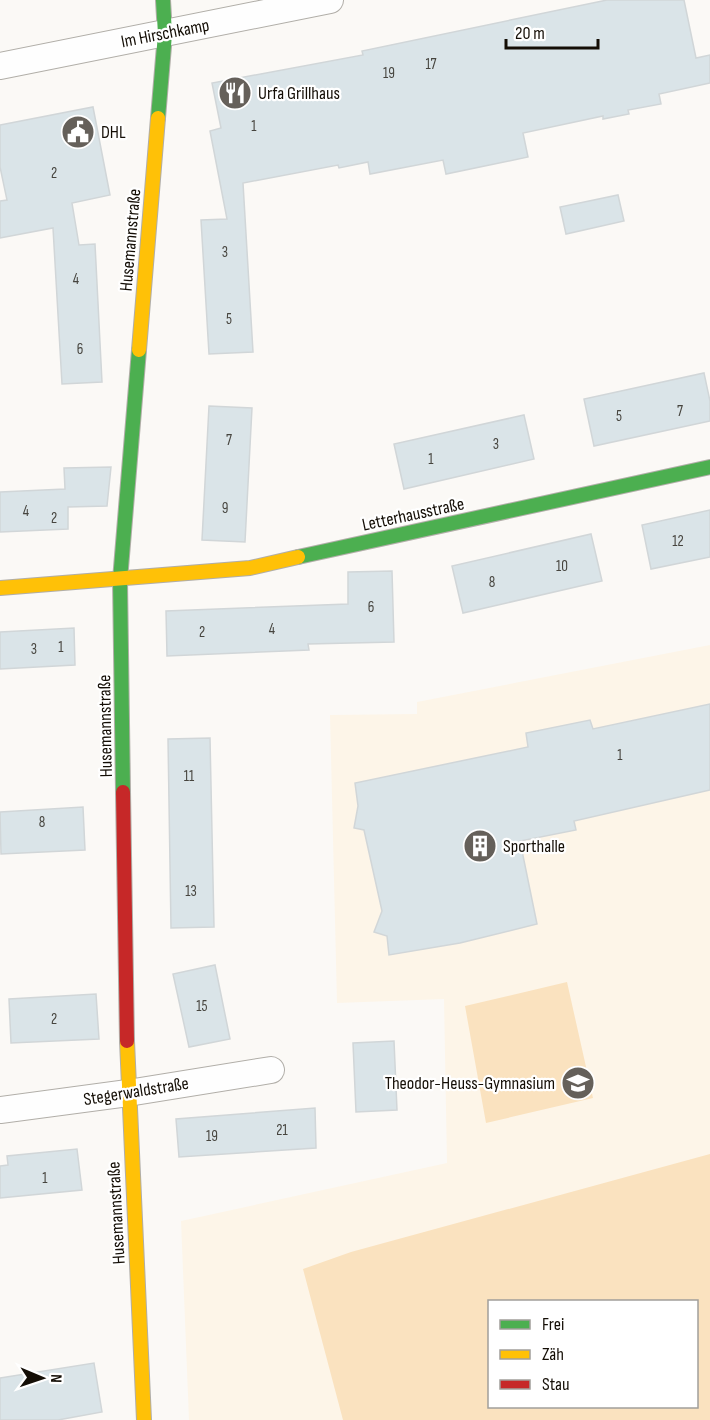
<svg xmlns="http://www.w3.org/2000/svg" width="710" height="1420" viewBox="0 0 710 1420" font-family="'Sofia Sans Condensed',sans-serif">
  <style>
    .built { fill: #fdf5e8; fill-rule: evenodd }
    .green { fill: #fae2bf; fill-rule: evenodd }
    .building { fill: #dae4e8; stroke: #d1d6d8; stroke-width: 1.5 }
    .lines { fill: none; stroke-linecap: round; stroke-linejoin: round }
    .street-casing { stroke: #b1aea8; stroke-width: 28 }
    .fast-casing { stroke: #b1aea8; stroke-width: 16 }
    .slow-casing { stroke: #b1aea8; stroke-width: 16 }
    .jam-casing { stroke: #b1aea8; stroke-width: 16 }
    .street { stroke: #fefefe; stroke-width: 26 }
    .fast { stroke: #4caf50; stroke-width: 14 }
    .slow { stroke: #ffc107; stroke-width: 14 }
    .jam { stroke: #c62828; stroke-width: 14 }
    .labels { text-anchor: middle; stroke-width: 4.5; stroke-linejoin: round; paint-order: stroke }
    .number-label { font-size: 15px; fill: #46443e }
    .street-label { font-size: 18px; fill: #140e06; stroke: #fff }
    .poi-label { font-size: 18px; fill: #140e06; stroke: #fff; text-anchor: start }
  </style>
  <rect width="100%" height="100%" fill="#fbf9f6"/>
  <path class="built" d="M710,645V1420H189L181,1221L447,1163L444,999L337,1003L330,715L417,714V702ZM490,1302H696V1406H490Z"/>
  <path class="green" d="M567,982L593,1098L486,1123L465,1006Z
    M710,1154V1420H343L303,1269L351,1252ZM490,1302H696V1406H490Z"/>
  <path class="building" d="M607,0H684L696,58L710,55V83L659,94L661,104L628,110L629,114L603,119V116L523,133L528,157L446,174L443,160L370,174L368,162L339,168L338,165L243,183L253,352L209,354L201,220L227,219L210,131L221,128L212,83L363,55L362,51Z
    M93,107L110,195L72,203L79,245L95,244L102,382L62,384L53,228L0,238V201L7,200L0,167V125Z
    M618,195L624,221L566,234L560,207Z
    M704,373L710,401V421L594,446L584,399Z
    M209,406L252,408L245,542L202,540Z
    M524,415L534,459L404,489L394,444Z
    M111,467L107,506L68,507V529L0,532V492L65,489L64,468Z
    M710,510V557L651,569L642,525Z
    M591,534L602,581L463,613L452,566Z
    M392,571L394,642L308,644L309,650L167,656L166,611L348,604V572Z
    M74,628L75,665L0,669V632Z
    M710,704V790L574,821L576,830L520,841L537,924L460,943L389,955L387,936L374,932L382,911L364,830L354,828L358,806L355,783L528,747L526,733L590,720L593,729Z
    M210,738L214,927L171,928L168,739Z
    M83,807L85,850L1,854L0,812Z
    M215,965L230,1039L189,1047L173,974Z
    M96,994L99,1039L11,1043L9,999Z
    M394,1041L397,1110L356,1112L353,1043Z
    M315,1108L316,1148L179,1157L176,1119Z
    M77,1149L82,1190L0,1198V1166L8,1165L7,1156Z
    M94,1363L102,1412L58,1420H0V1378Z"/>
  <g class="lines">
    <g class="street-casing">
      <path id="street" d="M0,66L330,0
        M0,1110L128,1093L271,1070"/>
    </g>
    <g class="fast-casing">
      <path id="fast" d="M158,118L165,34L163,0
        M298,557L710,467
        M123,792L120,580L139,350"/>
    </g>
    <g class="slow-casing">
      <path id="slow" d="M139,350L158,118
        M0,588L250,568L298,557
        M127,1041L144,1420"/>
    </g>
    <g class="jam-casing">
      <path id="jam" d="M123,792L127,1041"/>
    </g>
    <use href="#street" class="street"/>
    <use href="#fast" class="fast"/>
    <use href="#slow" class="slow"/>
    <use href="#jam" class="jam"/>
  </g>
  <defs>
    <g id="restaurant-disc" transform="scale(1.725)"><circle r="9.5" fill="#65605a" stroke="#fff"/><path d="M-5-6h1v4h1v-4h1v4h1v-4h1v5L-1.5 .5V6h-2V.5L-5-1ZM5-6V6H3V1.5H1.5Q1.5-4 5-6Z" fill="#fff"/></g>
    <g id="civic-disc" transform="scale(1.725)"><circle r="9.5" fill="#65605a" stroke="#fff"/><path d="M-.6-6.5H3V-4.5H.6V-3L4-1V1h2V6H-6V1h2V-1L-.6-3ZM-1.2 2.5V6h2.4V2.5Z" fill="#fff"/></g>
    <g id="building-disc" transform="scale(1.725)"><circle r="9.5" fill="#65605a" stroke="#fff"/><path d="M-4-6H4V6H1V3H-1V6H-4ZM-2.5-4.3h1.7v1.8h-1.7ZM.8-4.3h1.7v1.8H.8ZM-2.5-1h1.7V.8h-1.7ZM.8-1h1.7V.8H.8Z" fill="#fff"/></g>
    <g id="school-disc" transform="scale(1.725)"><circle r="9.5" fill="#65605a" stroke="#fff"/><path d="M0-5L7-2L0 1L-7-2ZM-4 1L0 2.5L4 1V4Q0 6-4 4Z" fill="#fff"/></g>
  </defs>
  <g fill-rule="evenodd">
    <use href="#restaurant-disc" x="235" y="93"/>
    <use href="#civic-disc" x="78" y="132"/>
    <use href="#building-disc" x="480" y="846"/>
    <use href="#school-disc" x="578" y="1083"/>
  </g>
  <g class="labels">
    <g class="number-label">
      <text x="431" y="69">17</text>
      <text x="389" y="78">19</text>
      <text x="254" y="131">1</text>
      <text x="54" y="178">2</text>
      <text x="225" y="257">3</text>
      <text x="76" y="284">4</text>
      <text x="229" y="324">5</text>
      <text x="80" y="354">6</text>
      <text x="680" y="416">7</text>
      <text x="619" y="421">5</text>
      <text x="229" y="445">7</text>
      <text x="496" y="449">3</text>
      <text x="431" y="464">1</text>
      <text x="225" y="513">9</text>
      <text x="26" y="516">4</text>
      <text x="54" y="523">2</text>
      <text x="678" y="546">12</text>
      <text x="562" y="571">10</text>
      <text x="492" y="587">8</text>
      <text x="371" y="612">6</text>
      <text x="272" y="634">4</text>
      <text x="202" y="637">2</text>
      <text x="61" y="652">1</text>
      <text x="34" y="654">3</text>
      <text x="620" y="760">1</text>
      <text x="189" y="781">11</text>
      <text x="42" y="827">8</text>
      <text x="191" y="896">13</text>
      <text x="202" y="1011">15</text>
      <text x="54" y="1024">2</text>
      <text x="282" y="1135">21</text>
      <text x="212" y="1141">19</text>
      <text x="45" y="1183">1</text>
    </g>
    <g class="street-label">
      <text transform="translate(165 33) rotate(-11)" y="6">Im Hirschkamp</text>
      <text transform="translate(130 240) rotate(-85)" y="6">Husemannstraße</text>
      <text transform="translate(413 514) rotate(-12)" y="6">Letterhausstraße</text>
      <text transform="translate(105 726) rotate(-91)" y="6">Husemannstraße</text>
      <text transform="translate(136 1091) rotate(-9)" y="6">Stegerwaldstraße</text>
      <text transform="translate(116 1213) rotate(-93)" y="6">Husemannstraße</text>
    </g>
    <g class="poi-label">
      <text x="258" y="99">Urfa Grillhaus</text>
      <text x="101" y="138">DHL</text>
      <text x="503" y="852">Sporthalle</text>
      <text x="555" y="1089" text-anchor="end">Theodor-Heuss-Gymnasium</text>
    </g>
  </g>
  <rect x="488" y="1300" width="210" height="108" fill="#ffffff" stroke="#a19f9b" stroke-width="1.5"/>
  <rect x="500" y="1320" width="30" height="9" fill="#4caf50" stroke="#a19f9b" stroke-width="1.5"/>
  <text x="542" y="1330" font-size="18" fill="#140e06">Frei</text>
  <rect x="500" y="1350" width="30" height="9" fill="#ffc107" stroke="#a19f9b" stroke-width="1.5"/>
  <text x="542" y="1360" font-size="18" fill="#140e06">Zäh</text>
  <rect x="500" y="1380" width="30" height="9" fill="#c62828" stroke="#a19f9b" stroke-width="1.5"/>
  <text x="542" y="1390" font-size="18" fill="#140e06">Stau</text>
  <g transform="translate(42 1378) rotate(92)" stroke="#ffffff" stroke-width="4.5" paint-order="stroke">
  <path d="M0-4.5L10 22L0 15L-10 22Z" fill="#140e06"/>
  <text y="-9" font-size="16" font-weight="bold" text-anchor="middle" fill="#140e06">N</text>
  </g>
  <path d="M506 39v9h92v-9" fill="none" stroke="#140e06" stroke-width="3"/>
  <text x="515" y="39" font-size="18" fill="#140e06" stroke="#ffffff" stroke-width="4.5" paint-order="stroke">20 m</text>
</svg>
